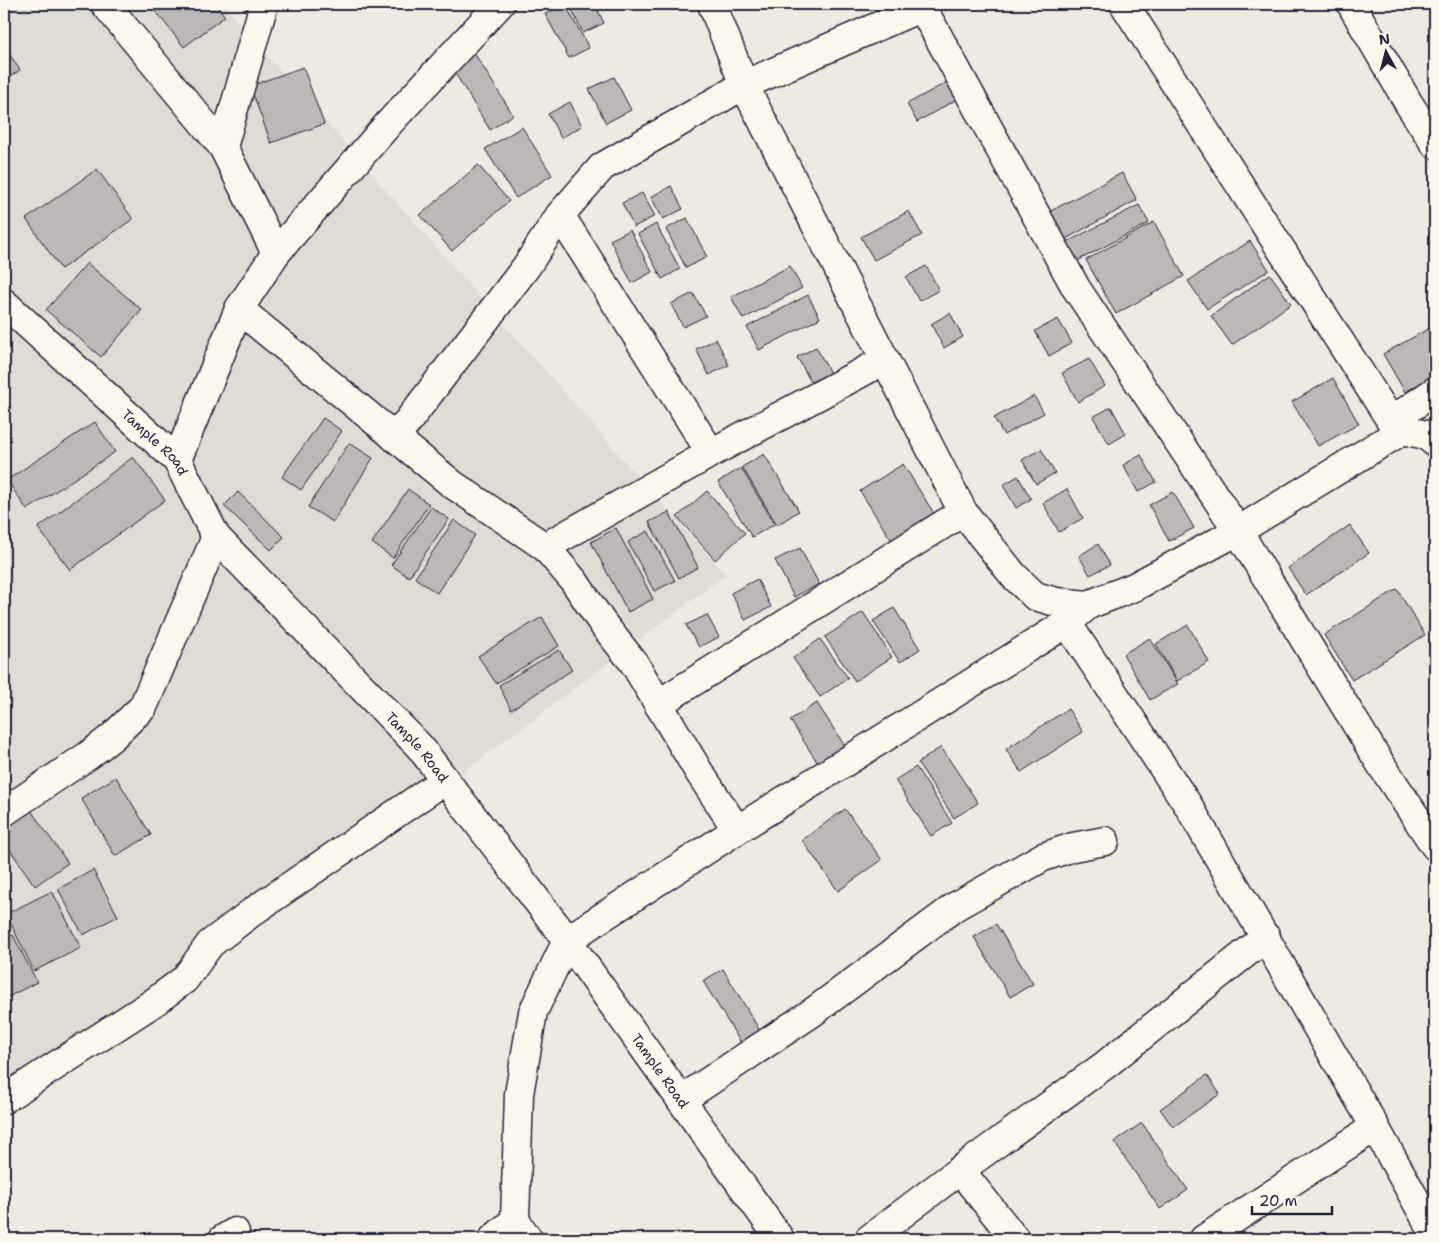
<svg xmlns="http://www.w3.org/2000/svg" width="1439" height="1243" viewBox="0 0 1439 1243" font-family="'Shantell Sans',sans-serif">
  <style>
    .built { fill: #dfdbd5 }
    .building { fill: #bcb8b8; stroke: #22223b }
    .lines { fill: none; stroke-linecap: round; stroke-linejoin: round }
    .minor-casing { stroke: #22223b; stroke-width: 31 }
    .minor { stroke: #fbf7ec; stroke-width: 28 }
    .labels { text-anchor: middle; stroke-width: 4; stroke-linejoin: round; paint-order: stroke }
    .street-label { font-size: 14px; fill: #22223b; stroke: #fbf7ec }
  </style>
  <rect width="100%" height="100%" fill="#eeeae2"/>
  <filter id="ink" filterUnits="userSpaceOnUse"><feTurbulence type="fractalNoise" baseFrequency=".02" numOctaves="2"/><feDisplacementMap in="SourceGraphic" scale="10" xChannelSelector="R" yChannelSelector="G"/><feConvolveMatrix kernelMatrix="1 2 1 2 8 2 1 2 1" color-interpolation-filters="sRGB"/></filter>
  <g filter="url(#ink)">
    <path class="built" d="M4,4H222L725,575L4,1117Z"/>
    <path class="building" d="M150,4H215L225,16L184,47Z
      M565,4L589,48L569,58L545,14Z
      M569,4H595L604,23L583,33Z
      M4,46L20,70L4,81Z
      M473,51L513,115L490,130L450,65Z
      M303,67L324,124L271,143L250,86Z
      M614,77L631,110L606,123L589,89Z
      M949,81L959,98L917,122L907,104Z
      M570,102L582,126L561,138L548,114Z
      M522,127L552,175L516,198L485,149Z
      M478,165L509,201L452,251L420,215Z
      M97,169L133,219L61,269L26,219Z
      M1122,173L1137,200L1062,241L1047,213Z
      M671,186L683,209L663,219L651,197Z
      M642,193L655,216L634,227L622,203Z
      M1139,205L1149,223L1077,261L1067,242Z
      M909,211L922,235L874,260L861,237Z
      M687,218L707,257L686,268L666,229Z
      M1154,222L1184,276L1116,314L1086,260Z
      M656,224L680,269L662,279L638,234Z
      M630,230L652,272L632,283L610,240Z
      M1250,241L1269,270L1207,309L1188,281Z
      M87,263L142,310L101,357L46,310Z
      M790,266L802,288L743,319L731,297Z
      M926,266L939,290L919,301L906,277Z
      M1270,274L1291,304L1232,345L1211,316Z
      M693,293L706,316L683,327L671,304Z
      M808,295L820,318L759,350L747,327Z
      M950,313L963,337L944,348L931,324Z
      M1058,319L1072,343L1049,356L1035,331Z
      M1435,325V375L1405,392L1383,354Z
      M716,339L729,365L709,375L696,349Z
      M816,347L830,373L811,382L797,357Z
      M1089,359L1105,386L1078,402L1062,373Z
      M1333,378L1359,424L1318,446L1292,402Z
      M1034,396L1044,413L1004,435L994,418Z
      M1111,407L1126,434L1109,444L1093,417Z
      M323,418L342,431L301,490L282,477Z
      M95,422L115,452L27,510L7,480Z
      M349,443L373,458L333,522L308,507Z
      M1041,449L1055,473L1036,484L1022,460Z
      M764,454L799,511L777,525L742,467Z
      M1141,455L1156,482L1138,492L1123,465Z
      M133,457L165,500L70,570L38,528Z
      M903,464L940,523L897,549L860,491Z
      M741,468L775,524L752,537L718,482Z
      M1018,476L1031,499L1016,508L1003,485Z
      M408,489L429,504L393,558L372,543Z
      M1067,489L1083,518L1059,532L1043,503Z
      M707,491L745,533L715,560L677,517Z
      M238,492L284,537L271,550L224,506Z
      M1173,492L1194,528L1169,541L1149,505Z
      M431,507L449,519L409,577L391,565Z
      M669,512L698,567L679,578L649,522Z
      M454,520L475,535L437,593L415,578Z
      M1350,525L1369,553L1306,595L1288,568Z
      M616,528L653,599L628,612L591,542Z
      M648,531L675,581L654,591L628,542Z
      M1098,544L1110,565L1090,575L1079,556Z
      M800,548L819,584L794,597L775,560Z
      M757,579L771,607L745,620L731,593Z
      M1397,589L1425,635L1352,680L1324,635Z
      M894,608L920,649L900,662L873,621Z
      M863,612L892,657L855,681L825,637Z
      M707,615L719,637L699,647L686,625Z
      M542,617L559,646L496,683L478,656Z
      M1188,625L1209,662L1177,681L1156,644Z
      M1150,638L1178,684L1150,700L1123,654Z
      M820,639L848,678L820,697L793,658Z
      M559,650L572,670L511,710L499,685Z
      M817,703L850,754L823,771L790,720Z
      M1068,709L1083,732L1021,772L1006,749Z
      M941,747L978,803L954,818L918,763Z
      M916,767L952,823L931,836L895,780Z
      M116,777L151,835L115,856L81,798Z
      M25,802L68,863L35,886L4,841V816Z
      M845,809L882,860L838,891L802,840Z
      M93,870L118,916L83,935L58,889Z
      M52,891L81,948L34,971L6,914Z
      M996,924L1033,984L1010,997L974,937Z
      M13,935L37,982L4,999V939Z
      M723,969L763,1036L744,1048L703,981Z
      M1207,1075L1220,1094L1173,1127L1160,1109Z
      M1142,1123L1188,1190L1160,1209L1114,1142Z"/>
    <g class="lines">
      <g class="minor-casing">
        <g id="minor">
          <path d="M105,4L223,147L276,253"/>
          <path d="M712,4L744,85L963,512L1014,576L1035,596L1056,602L1088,605L1134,587L1238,531L1403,430"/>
          <path d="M1124,4L1391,421L1403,430L1426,435L1435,443"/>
          <path d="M1351,4L1409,104L1435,144"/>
          <path d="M223,147L264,4"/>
          <path d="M560,215L711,453L885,360"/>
          <path id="s1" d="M4,303L177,460L216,537L420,747L567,940L780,1239"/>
          <path d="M239,309L452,484L545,547L574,581L603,624L634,663L699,772L737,830"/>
          <path d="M1391,421L1435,391"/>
          <path d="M395,438L526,267L560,215L602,167L744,85L922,7L1076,288L1238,531L1380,763L1435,846"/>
          <path d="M177,460L239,309L276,253L390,122L500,4"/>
          <path d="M545,547L711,453"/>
          <path d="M1067,623L1188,805L1375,1127L1435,1235"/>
          <path d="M658,704L963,512"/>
          <path d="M4,812L89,755L112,737L143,707L216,537"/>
          <path d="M4,1099L153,1003L185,979L210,944L255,910L445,780"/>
          <path d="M681,1100L813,1012L956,906L1043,857L1073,847L1105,841"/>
          <path d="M960,1170L1015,1239"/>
          <path d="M515,1220L528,1239"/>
          <path d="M223,1239L235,1232"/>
          <path d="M493,1239L515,1220L519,1094L533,1012L567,940L737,830L1067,623L1088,605"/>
          <path d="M869,1239L960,1170L1105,1065L1266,937"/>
          <path d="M1204,1239L1375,1127"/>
        </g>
      </g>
      <use href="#minor" class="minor"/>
    </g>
  </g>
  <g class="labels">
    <g class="street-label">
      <text dy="5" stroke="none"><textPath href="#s1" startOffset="206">Tample Road</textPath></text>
      <text dy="5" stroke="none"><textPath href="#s1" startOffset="611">Tample Road</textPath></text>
      <text dy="5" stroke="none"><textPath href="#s1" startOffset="1016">Tample Road</textPath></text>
    </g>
  </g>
  <rect width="1439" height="1243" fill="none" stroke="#fbf7ec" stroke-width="20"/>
  <rect x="10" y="10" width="1419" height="1223" fill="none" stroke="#22223b" stroke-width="2" filter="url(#ink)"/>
  <g transform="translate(1386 52) rotate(353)" stroke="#fbf7ec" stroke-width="4" paint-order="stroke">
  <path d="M0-4L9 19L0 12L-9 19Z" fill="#22223b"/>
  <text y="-8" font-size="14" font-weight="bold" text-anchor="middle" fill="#22223b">N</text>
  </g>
  <path d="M1252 1206v8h80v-8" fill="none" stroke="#22223b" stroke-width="2.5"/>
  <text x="1259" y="1206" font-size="15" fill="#22223b" stroke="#fbf7ec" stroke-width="4" paint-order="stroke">20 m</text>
</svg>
